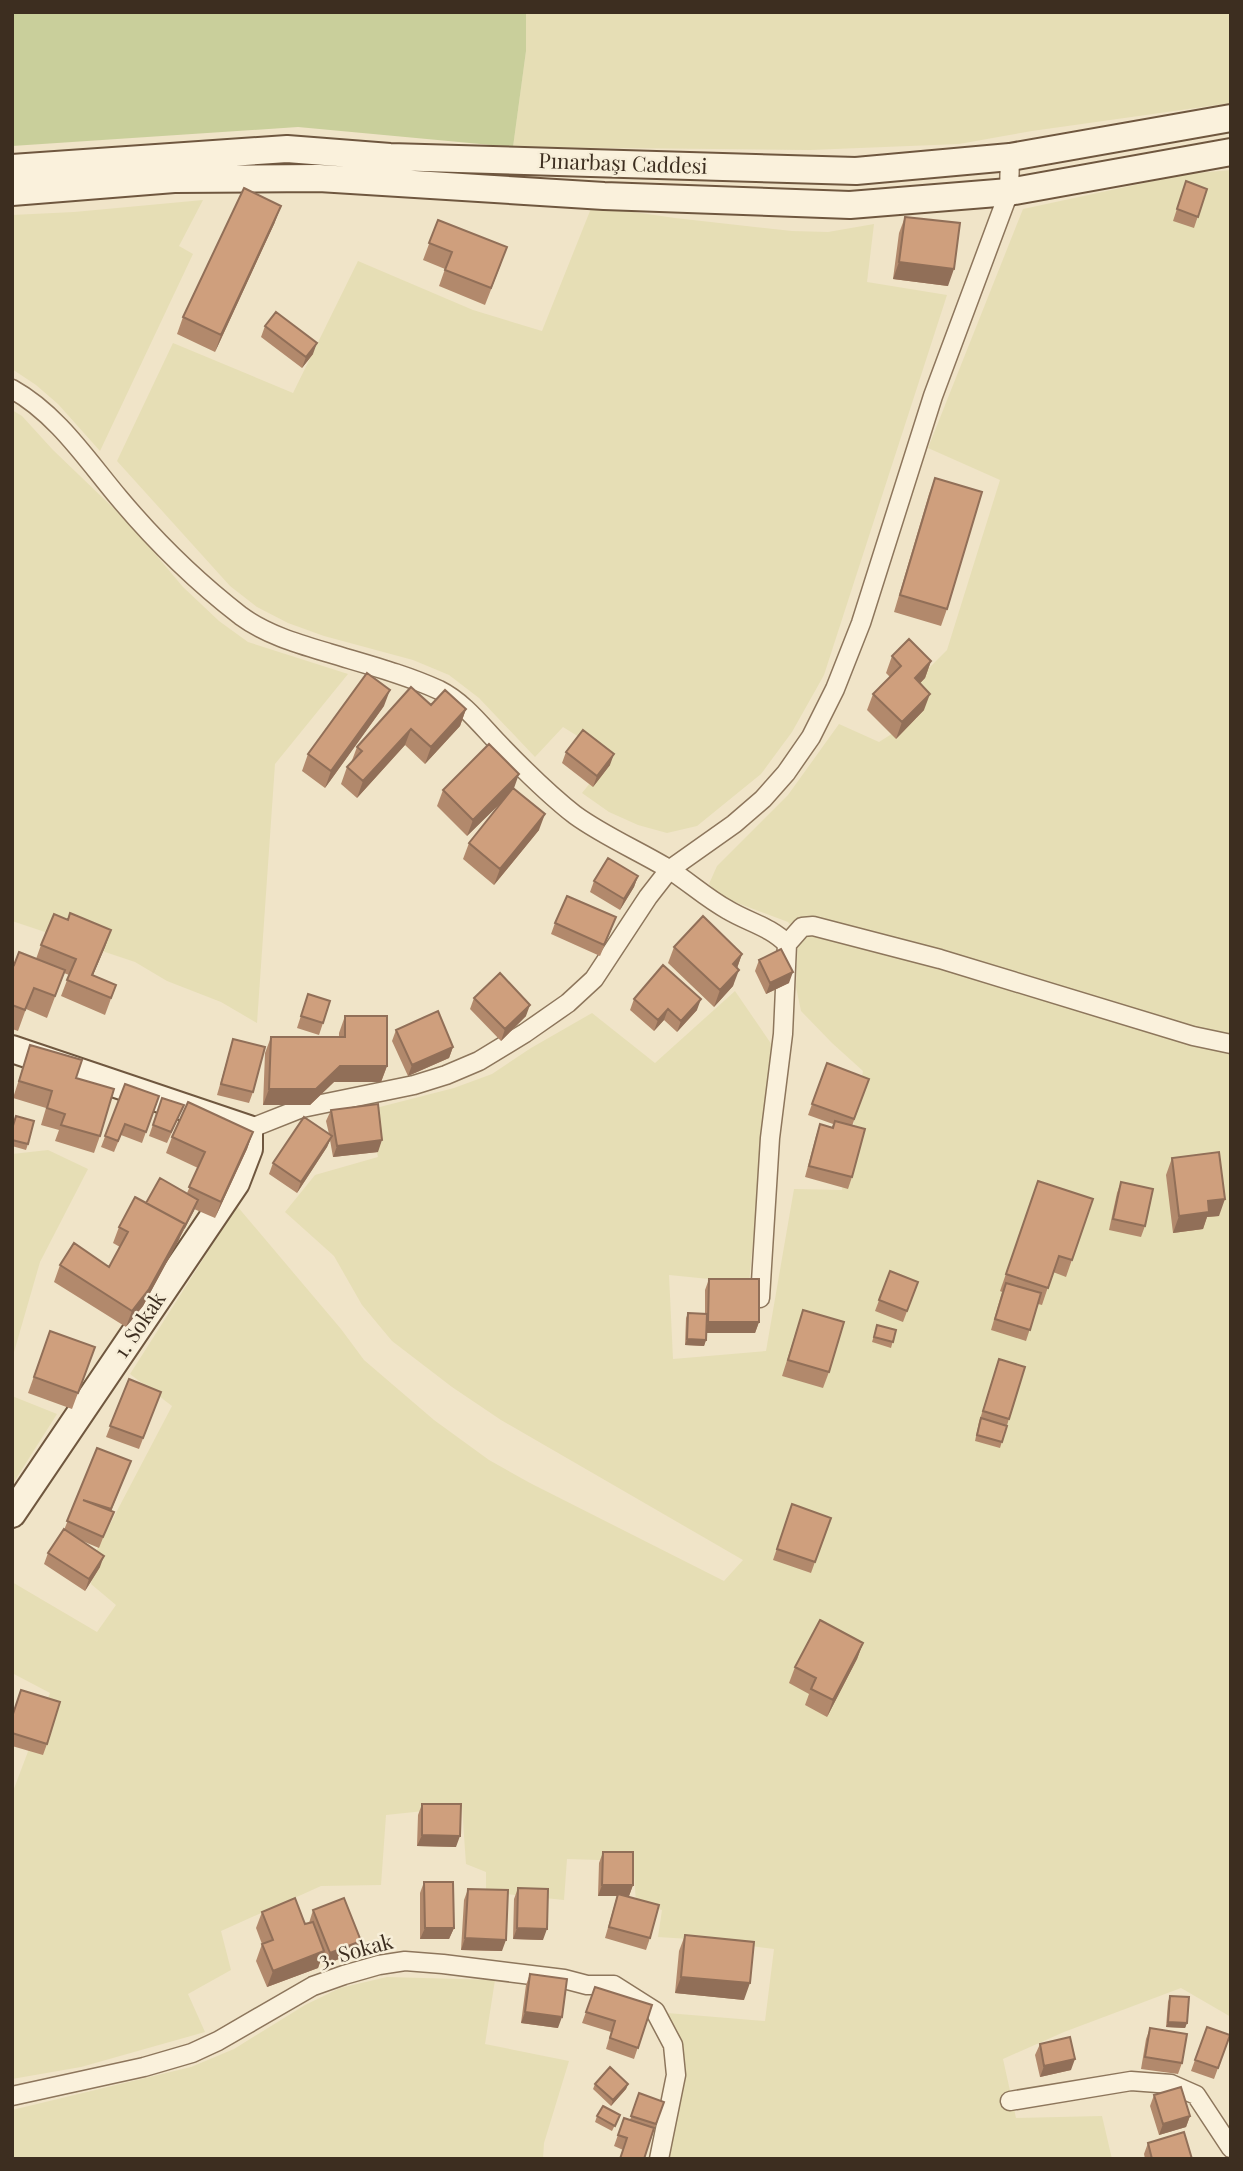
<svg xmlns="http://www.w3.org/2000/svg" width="1243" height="2171" viewBox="0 0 1243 2171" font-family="'Playfair Display',serif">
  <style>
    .farmland { fill: #e6deb5 }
    .green { fill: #c9cf9b }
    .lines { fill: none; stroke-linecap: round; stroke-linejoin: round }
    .street-casing { stroke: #8d765c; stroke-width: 21 }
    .secondary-casing { stroke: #6f573f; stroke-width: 30 }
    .street { stroke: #faf1dc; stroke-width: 18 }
    .secondary { stroke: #faf1dc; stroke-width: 26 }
    .wall { fill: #b2896c }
    .shaded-wall { fill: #916f58 }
    .building { fill: #cf9f7d; stroke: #916f58; stroke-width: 2 }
    .labels { text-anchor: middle; stroke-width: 5; stroke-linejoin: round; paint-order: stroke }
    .street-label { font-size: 21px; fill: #3d2e20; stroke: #f7eed8 }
  </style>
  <rect width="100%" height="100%" fill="#f0e4c8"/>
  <path class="farmland" d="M526,12H1231V103L1032,131L959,144L810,150L513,147L526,51Z
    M1231,170V2017L1181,1988L1064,2032L1003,2059L1016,2118L1102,2116L1112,2159H656L674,2049L667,2013L765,2021L774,1949L736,1944V1942L658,1937L662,1910L636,1902L633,1861L567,1859L564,1900L486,1892V1872L466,1864L462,1807L386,1815L381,1885L321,1886L221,1931L231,1970L188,1994L205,2032L81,2067L12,2079V1794L50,1693L12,1673V1582L97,1632L116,1605L91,1584L96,1551L172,1406L130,1374L237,1206L341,1329L364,1360L434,1420L489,1460L530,1483L724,1581L743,1560L501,1420L452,1387L392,1341L362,1305L334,1256L285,1212L315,1175L378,1157L368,1110L454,1088L492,1074L531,1048L592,1013L655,1063L735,991L772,1045L749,1283L669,1275L673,1359L766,1351L794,1189L842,1190L863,1071L832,1043L801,1011L796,987L798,935L788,922L721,897L709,884L717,866L788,795L839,724L879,742L917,718L903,694L947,650L1000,480L928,448L1023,209L1186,174Z
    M203,200L179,246L193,254L100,451L58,404L36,385L12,369V215L74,212Z
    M592,206L675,218L792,231L828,232L874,224L867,282L947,295L824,675L792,732L761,774L697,826L667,833L638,825L609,812L582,793L611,757L563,727L535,757L479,698L449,675L413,660L324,636L288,623L257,607L230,586L117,461L173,343L293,393L358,261L473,310L542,331Z
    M12,410L22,416L53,450L129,523L183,587L219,621L248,642L348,674L275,764L257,1023L221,1002L167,981L135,962L12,921Z
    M48,1150L88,1169L40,1262L12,1359V1154Z
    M12,1396L57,1414L12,1485Z
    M387,1977L495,1980L485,2044L569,2061L544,2143L543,2159H299L287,2157L286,2159H12V2110L191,2067L234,2049L305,2005L340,1988Z"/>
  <path class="green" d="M12,12H526V51L513,147L298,127L12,146Z"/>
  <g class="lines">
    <g class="street-casing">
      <path id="street" d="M12,389C57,414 87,460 119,498C155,541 197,582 241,616C267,635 299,644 329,653C365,664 404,674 439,690C463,702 480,724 498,743C522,768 548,794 575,815C604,836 637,850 667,868C688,881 706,898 728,910C748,922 771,927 787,944L783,1034L770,1138L760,1298
        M787,944L802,927L813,926L940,959L1193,1036L1231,1044
        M249,1129L302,1108L414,1085L446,1075L479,1061L525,1033L568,1003L594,979L648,897L669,870L734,824L763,799L786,773L811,737L835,689L861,623L933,396L1009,192L1010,157
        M12,2096L144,2067L192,2053L218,2041L313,1986L344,1975L379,1965L405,1961L443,1964L564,1979L587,1985H614L655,2011L673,2045L676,2075L659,2159
        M1010,2101L1131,2081L1171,2084L1196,2095L1231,2148"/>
    </g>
    <g class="secondary-casing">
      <path id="secondary" d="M12,168L287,149L390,157L856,171L1010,157L1231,118
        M12,192L174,179L319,178L604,196L850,205L1009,192L1231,152
        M12,1049L249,1129V1149L236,1183L12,1514"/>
    </g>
    <use href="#street" class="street"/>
    <use href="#secondary" class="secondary"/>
  </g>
  <path class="wall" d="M1186,181L1207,189L1194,228L1173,221Z
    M905,217L948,286L893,279L899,233Z
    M438,220L501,264L485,305L439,286L445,269L423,260Z
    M275,222L215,352L177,334L183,317Z
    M265,326L313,354L302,368L261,337Z
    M935,478L947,609L941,626L894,612L929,494Z
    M892,656L931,661L925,678L920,683L924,710L896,739L867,710L873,694L890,677L886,673Z
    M431,705L466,709L460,726L425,764L405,745L357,798L341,784L347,767L351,763L357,747Z
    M384,706L325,788L302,771L308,754Z
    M566,752L610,765L593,787L562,763Z
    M514,788L539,830L494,885L463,859L469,843L504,799L467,836L437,806L443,790Z
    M638,876L634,887L620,910L590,892L594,881Z
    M68,920L111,930L93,975L116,985L105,1015L61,996L69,975L64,973L47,1018L26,1009L18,1031L12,1029V964L14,965L36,959L41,945Z
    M555,923L612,928L600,956L551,934Z
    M674,947L742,954L737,968L733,986L714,1007L668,963Z
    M759,960L789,983L766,994L755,971Z
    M308,994L323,1023L319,1035L297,1028Z
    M474,998L526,1016L501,1041L470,1009Z
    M634,999L697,1010L677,1032L664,1020L654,1031L630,1010Z
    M345,1016L387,1066L381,1082H334L310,1105H263L265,1053L271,1037H339V1033Z
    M396,1030L453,1047L449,1058L408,1076L392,1041Z
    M233,1039L253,1092L249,1103L217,1095Z
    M30,1045L76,1078L100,1136L94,1153L55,1141L59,1130L41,1125L46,1108L13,1098Z
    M827,1063L869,1079L852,1126V1177L848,1189L805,1177L816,1136L820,1124L832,1127L833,1124L808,1115Z
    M125,1084L159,1096L142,1143L121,1135L114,1152L101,1147Z
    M162,1098L184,1105L167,1143L149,1136Z
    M331,1110L378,1152L333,1157L330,1140L327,1147L297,1193L269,1174L273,1163L329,1134L326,1121Z
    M12,1127L28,1144L26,1150L12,1146Z
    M253,1132L247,1149L215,1218L194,1209L179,1239L143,1306L126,1327L54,1282L60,1265L109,1267L120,1247L113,1243L119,1227L146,1203L187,1193L198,1168L166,1153L172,1137Z
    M1172,1158L1219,1216L1207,1217L1203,1229L1173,1233L1166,1175Z
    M1038,1181L1093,1199L1066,1277L1053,1272L1042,1305L1038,1304L1026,1341L991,1330L1002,1292L1000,1291Z
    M1121,1182L1145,1226L1141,1237L1109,1230L1117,1193Z
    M890,1271L918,1282L903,1322L875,1311Z
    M709,1279L759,1322L755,1333H706V1340L704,1346L685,1345L686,1318L688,1313L705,1314V1290Z
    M803,1310L829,1372L823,1388L782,1376Z
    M877,1325L896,1330L891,1348L872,1342Z
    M50,1331L95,1347L72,1409L28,1393Z
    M999,1359L1025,1367L1000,1448L975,1441L979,1422Z
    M129,1379L161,1392L139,1449L106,1437Z
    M97,1448L131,1461L111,1511L114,1512L109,1523L99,1548L80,1540L100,1567L85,1591L44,1564L48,1553L64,1530Z
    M792,1504L831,1518L811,1573L773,1560Z
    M863,1643L857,1659L827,1717L805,1705L809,1694L789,1683L795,1667Z
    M12,1715L47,1744L43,1755L12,1746Z
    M422,1804L456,1847L417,1846L418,1815Z
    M603,1852L633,1885L629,1896H626L650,1938L646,1950L605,1938L617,1896H598L599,1863Z
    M424,1882L454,1928L449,1939H420V1893Z
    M518,1888L543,1940L513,1939L514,1899Z
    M468,1889L502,1951L461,1950L464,1900Z
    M313,1910L361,1941L357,1952L326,1964L322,1956L318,1968L267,1987L256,1961L262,1944L256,1928L262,1912L305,1924L309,1923Z
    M685,1935L744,2000L675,1993L679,1951Z
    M530,1974L558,2028L521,2023L526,1985Z
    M595,1987L652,2005L634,2059L606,2049L611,2032L582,2023Z
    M1170,1996L1187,2023L1185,2028L1166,2027L1168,2002Z
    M1207,2027L1230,2035L1214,2079L1191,2071Z
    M1150,2028L1182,2063L1178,2074L1141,2069L1146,2039Z
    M1040,2044L1071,2070L1040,2077L1035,2055Z
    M595,2084H628L626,2089L611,2106L593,2089Z
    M639,2093L664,2102L644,2159L614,2146L624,2118L630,2120Z
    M1154,2095L1190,2116L1186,2127L1159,2135L1150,2106Z
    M620,2115L612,2131L595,2122L597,2116Z
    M1148,2143L1192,2159H1145L1144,2154Z"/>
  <path class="shaded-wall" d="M281,206L275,222L215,352L221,335Z
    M899,262L954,269L948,286L893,279Z
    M317,343L313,354L302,368L306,357Z
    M931,661L925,678L909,695L915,678Z
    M390,690L384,706L325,788L331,771Z
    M930,694L924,710L896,739L902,722Z
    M466,709L460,726L425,764L431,747Z
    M411,729L405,745L357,798L363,781Z
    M614,754L610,765L593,787L597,776Z
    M519,774L513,791L467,836L473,820Z
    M545,814L539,830L494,885L500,869Z
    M638,876L634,887L620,910L624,899Z
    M111,930L105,947L86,991L92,975Z
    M742,954L736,971L733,964Z
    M739,970L733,986L714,1007L720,990Z
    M793,972L789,983L766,994L770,983Z
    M701,999L697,1010L677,1032L681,1021Z
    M530,1005L526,1016L501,1041L505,1029Z
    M668,1009L664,1020L654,1031L658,1020Z
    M453,1047L449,1058L408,1076L412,1065Z
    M340,1066H387L381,1082H334L310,1105H263L269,1089Z
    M253,1132L247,1149L215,1218L221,1202Z
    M332,1136L327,1147L297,1193L301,1182Z
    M382,1140L378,1152L333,1157L337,1146Z
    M1225,1199L1219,1216L1207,1217L1203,1229L1173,1233L1179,1216L1208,1201Z
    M198,1200L194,1211L179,1239L184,1228Z
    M185,1224L179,1240L143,1306L126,1327L132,1311Z
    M708,1322H759L755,1333H704Z
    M687,1339L706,1340L704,1346L685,1345Z
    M104,1556L100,1567L85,1591L89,1579Z
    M863,1643L857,1659L827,1717L833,1700Z
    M422,1835L460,1836L456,1847L417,1846Z
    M602,1885H633L629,1896H598Z
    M425,1928H454L449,1939H420Z
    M517,1928L547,1929L543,1940L513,1939Z
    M465,1938L506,1940L502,1951L461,1950Z
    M361,1941L357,1952L326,1964L330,1953Z
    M324,1951L318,1968L267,1987L273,1971Z
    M681,1977L750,1983L744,2000L675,1993Z
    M525,2012L562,2017L558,2028L521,2023Z
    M1168,2022L1187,2023L1185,2028L1166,2027Z
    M1075,2059L1071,2070L1040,2077L1044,2066Z
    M628,2084L626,2089L611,2106L613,2100Z
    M1190,2116L1186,2127L1159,2135L1163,2124Z"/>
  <path class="building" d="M1186,181L1207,189L1198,217L1177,209Z
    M244,188L281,206L221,335L183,317Z
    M905,217L960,223L954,269L899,262Z
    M438,220L507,247L491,288L445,270L452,252L429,243Z
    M276,312L317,343L306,357L265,326Z
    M935,478L982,492L947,609L900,595Z
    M909,639L931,661L915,678L930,694L902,722L873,694L901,666L892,656Z
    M367,673L390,690L331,771L308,754Z
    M411,687L431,705L445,690L466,709L431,747L411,729L363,781L347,767L362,751L357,747Z
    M583,730L614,754L597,776L566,752Z
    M489,744L519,774L473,820L443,790Z
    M513,788L545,814L500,869L469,843Z
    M608,858L638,876L624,899L594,881Z
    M567,896L616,917L604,945L555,923Z
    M70,913L111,930L92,975L116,985L111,998L67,980L76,959L41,945L54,914L68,920Z
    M703,916L742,954L733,964L739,970L720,990L674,947Z
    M781,949L793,972L770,983L759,960Z
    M19,952L65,970L55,996L34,988L25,1010L12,1005V964L14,965Z
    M663,965L701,999L681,1021L668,1009L658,1020L634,999Z
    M500,973L530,1005L505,1029L474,998Z
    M308,994L330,1001L323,1023L301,1016Z
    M438,1011L453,1047L412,1065L396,1030Z
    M345,1016H387V1066H340L316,1089H269L271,1037H345Z
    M233,1039L265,1047L253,1092L221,1084Z
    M30,1045L82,1060L76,1078L114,1089L100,1136L61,1125L65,1114L47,1108L52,1091L19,1081Z
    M827,1063L869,1079L854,1119L812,1104Z
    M125,1084L159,1096L146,1132L125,1124L118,1141L105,1136Z
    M162,1098L184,1105L171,1132L153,1125Z
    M188,1102L253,1132L221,1202L189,1187L205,1152L172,1137Z
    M378,1104L382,1140L337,1146L331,1110Z
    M16,1116L34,1121L28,1144L12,1140V1129Z
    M304,1117L332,1136L301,1182L273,1163Z
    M835,1121L865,1129L852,1177L809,1166L820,1124L833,1128Z
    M1219,1152L1225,1199L1208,1201L1209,1212L1179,1216L1172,1158Z
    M160,1178L198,1200L184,1228L185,1224L146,1203Z
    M1038,1181L1093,1199L1072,1260L1059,1256L1048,1288L1006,1274Z
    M1121,1182L1153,1189L1145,1226L1113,1219Z
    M135,1197L185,1224L149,1289L132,1311L60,1265L74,1243L109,1267L128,1232L119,1227Z
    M890,1271L918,1282L907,1311L879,1300Z
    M709,1279H759V1322H708Z
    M1006,1283L1041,1293L1030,1330L995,1319Z
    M803,1310L844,1322L829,1372L788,1360Z
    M688,1313L707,1314L706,1340L687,1339Z
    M877,1325L896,1330L893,1342L874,1337Z
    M50,1331L95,1347L78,1393L34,1377Z
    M999,1359L1025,1367L1009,1419L983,1411Z
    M129,1379L161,1392L143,1438L110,1426Z
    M981,1418L1007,1426L1002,1442L977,1435Z
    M97,1448L131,1461L111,1509L83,1500L114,1512L103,1537L67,1521Z
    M792,1504L831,1518L815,1562L777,1549Z
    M64,1529L104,1556L89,1579L48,1553Z
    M820,1620L863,1643L833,1700L811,1689L816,1678L795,1667Z
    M21,1690L60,1702L47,1744L12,1733V1717Z
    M422,1804H461L460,1836L422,1835Z
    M603,1852H633V1885H602Z
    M424,1882H453L454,1928H425Z
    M518,1888L548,1889L547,1929L517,1928Z
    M468,1889L508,1890L506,1940L465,1938Z
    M618,1894L659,1905L650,1938L609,1927Z
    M295,1898L305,1924L313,1922L324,1951L273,1971L262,1944L273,1940L262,1912Z
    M344,1898L361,1941L330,1953L313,1910Z
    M685,1935L754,1942L750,1983L681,1977Z
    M530,1974L567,1979L562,2017L525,2012Z
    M595,1987L652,2005L638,2048L610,2038L615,2021L586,2012Z
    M1170,1996L1189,1997L1187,2023L1168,2022Z
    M1207,2027L1230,2035L1218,2068L1195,2060Z
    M1150,2028L1187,2034L1182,2063L1145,2057Z
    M1070,2037L1075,2059L1044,2066L1040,2044Z
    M610,2067L628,2084L613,2100L595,2084Z
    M1181,2087L1190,2116L1163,2124L1154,2095Z
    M639,2093L664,2102L656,2124L631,2116Z
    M603,2106L620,2115L615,2126L597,2116Z
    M624,2118L654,2128L644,2159H620L627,2138L618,2135Z
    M1184,2132L1192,2159H1152L1148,2143Z"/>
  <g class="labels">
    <g class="street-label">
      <text transform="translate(623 164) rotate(2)" y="7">Pınarbaşı Caddesi</text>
      <text transform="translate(140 1325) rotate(-56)" y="7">1. Sokak</text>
      <text transform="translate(356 1951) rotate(-15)" y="7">3. Sokak</text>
    </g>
  </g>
  <rect width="1243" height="2171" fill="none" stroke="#3d2e20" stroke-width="28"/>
</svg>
